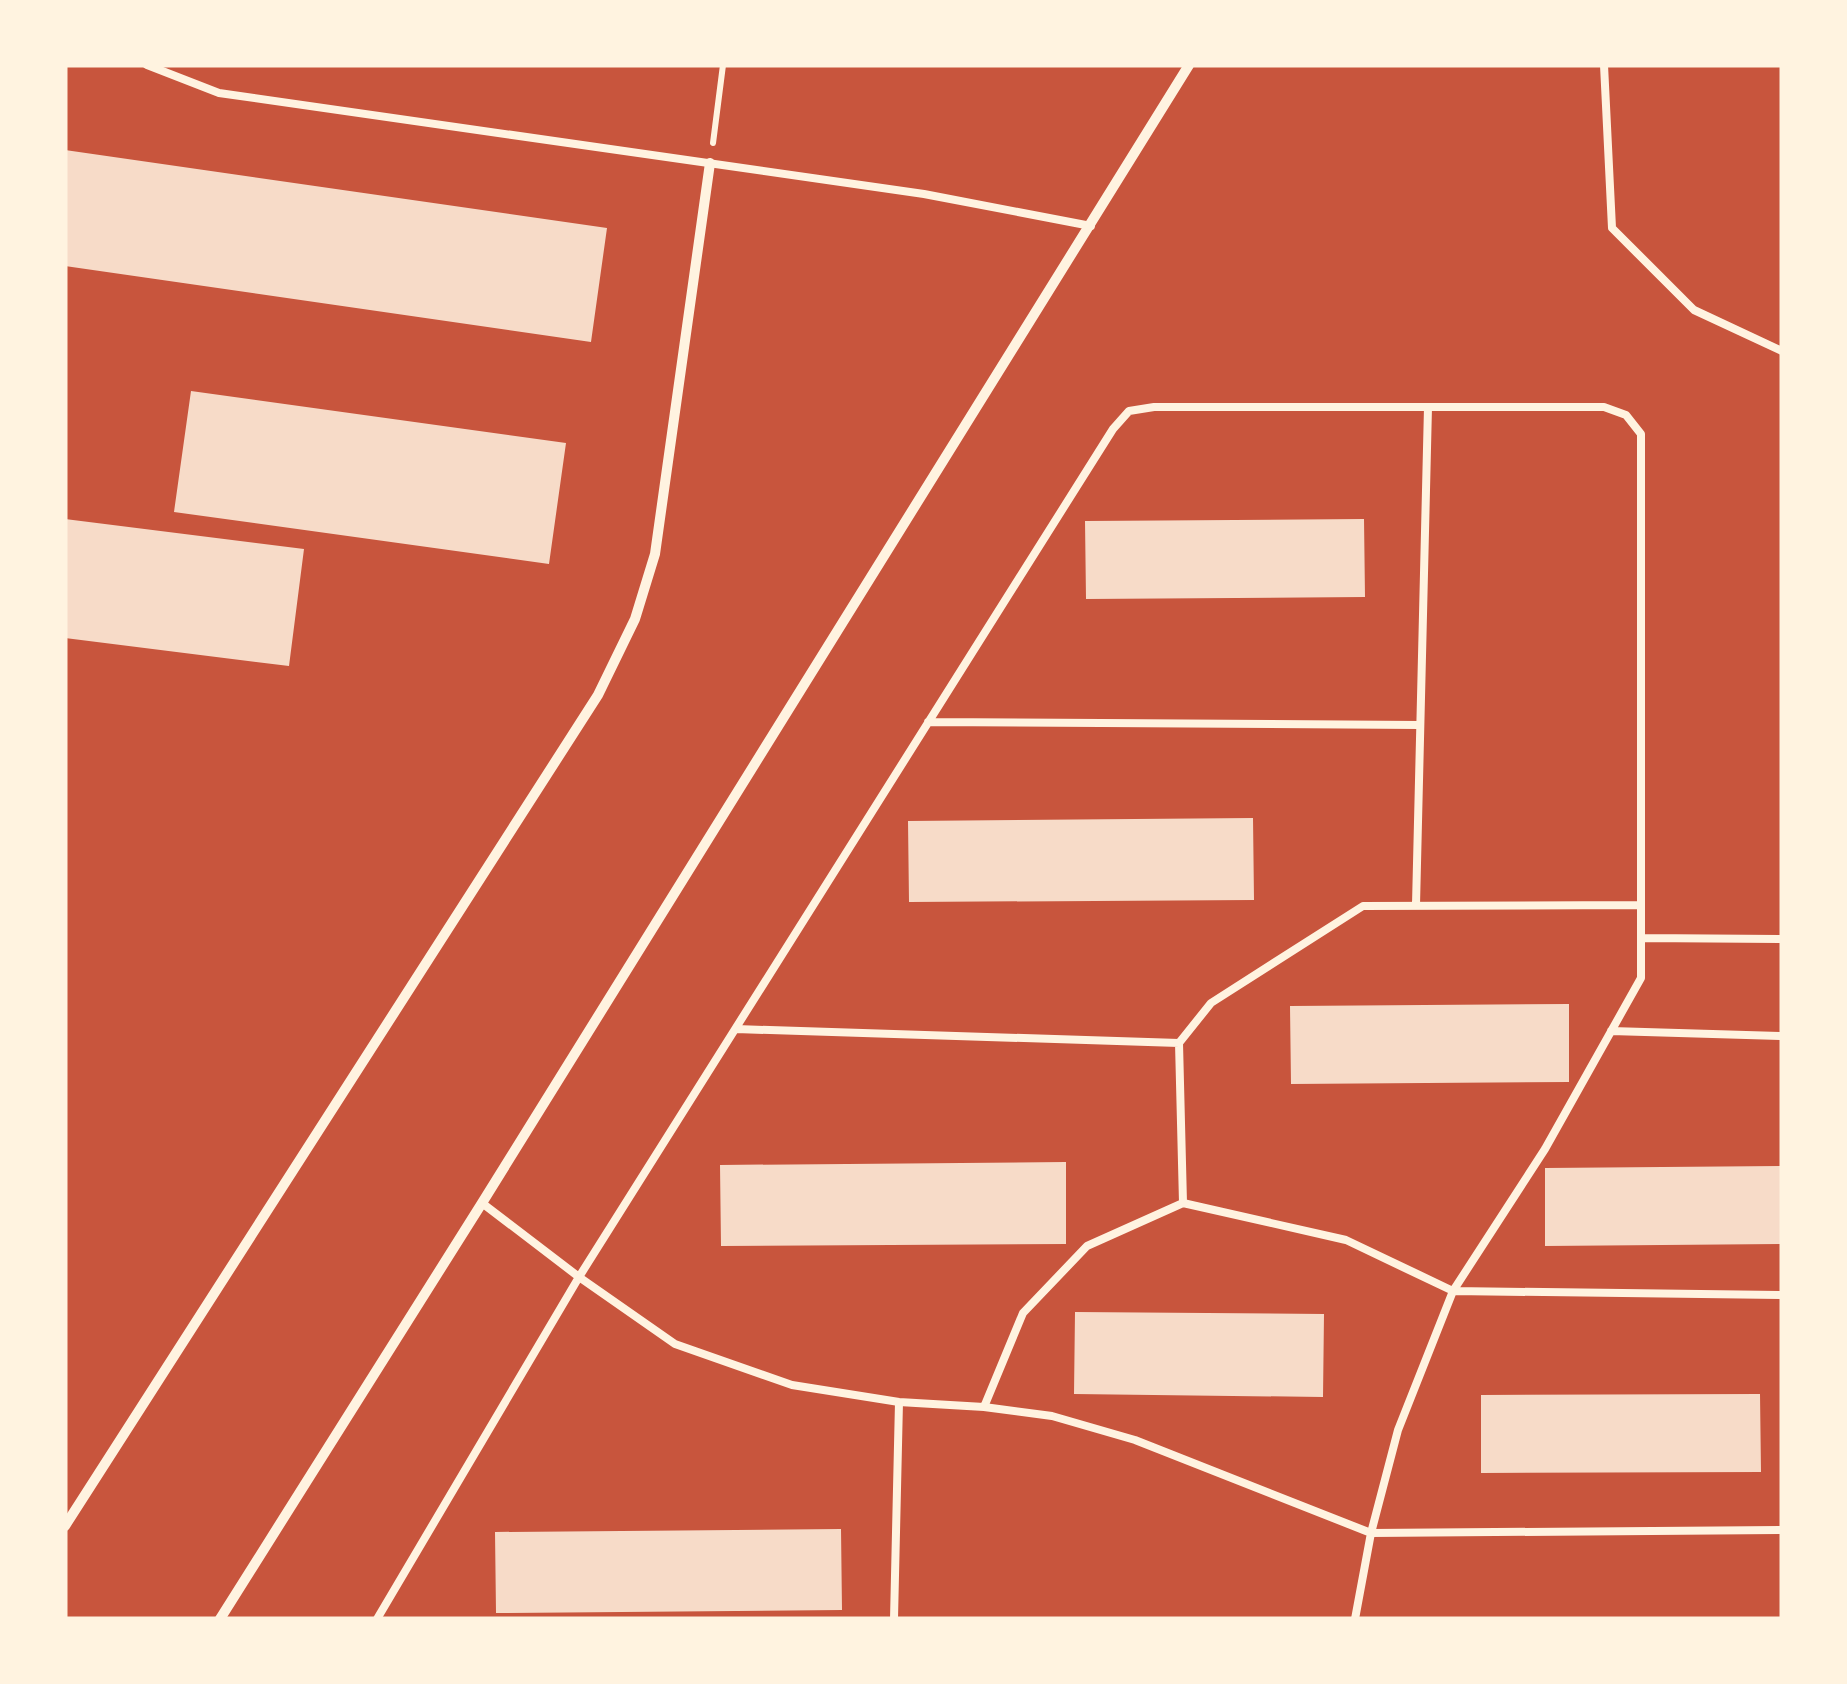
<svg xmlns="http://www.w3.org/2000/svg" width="1847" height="1684" viewBox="0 0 1847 1684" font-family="'Asap Condensed',sans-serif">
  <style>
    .building { fill: #f7dbc8 }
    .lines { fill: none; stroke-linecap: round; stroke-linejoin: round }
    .path { stroke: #fff3e0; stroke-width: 6 }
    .service { stroke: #fff3e0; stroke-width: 8 }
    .minor { stroke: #fff3e0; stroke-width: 10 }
  </style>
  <rect width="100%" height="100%" fill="#c8553d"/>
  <path class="building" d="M65,150L607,228L591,342L65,266Z
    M191,391L566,443L549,564L174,512Z
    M65,519L304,549L289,666L65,638Z
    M1364,519L1365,597L1086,599L1085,521Z
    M1253,818L1254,900L909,902L908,821Z
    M1569,1004V1082L1291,1084L1290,1006Z
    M1066,1162V1244L721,1246L720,1165Z
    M1782,1166V1244L1545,1246V1168Z
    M1075,1312L1324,1314L1323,1397L1074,1394Z
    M1760,1394L1761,1472L1481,1473V1395Z
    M841,1529L842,1610L496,1613L495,1532Z"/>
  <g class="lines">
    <path class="path" d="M713,143L723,65"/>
    <path class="service" d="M147,65L219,93L924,194L1091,226
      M1604,65L1612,228L1694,310L1782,351
      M928,722L1420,725
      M1416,905L1428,407
      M1641,938L1782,939
      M736,1029L1179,1043L1211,1003L1363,906L1641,905
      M1611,1031L1782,1036
      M1179,1043L1183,1203L1346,1240L1453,1291L1782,1295
      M482,1203L579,1277L675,1344L792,1385L899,1402L984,1407L1052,1416L1135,1440L1371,1533L1782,1530
      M984,1407L1023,1313L1087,1246L1183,1203
      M377,1619L579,1277L1113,429L1129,411L1154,407H1604L1626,415L1641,434V978L1545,1149L1453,1291L1398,1430L1371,1533L1355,1619
      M894,1619L899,1402"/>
    <path class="minor" d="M65,1526L598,695L635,619L655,554L710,163
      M220,1619L482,1203L1189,65"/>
  </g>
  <rect width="1847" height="1684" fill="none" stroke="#fff3e0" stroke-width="135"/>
</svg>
